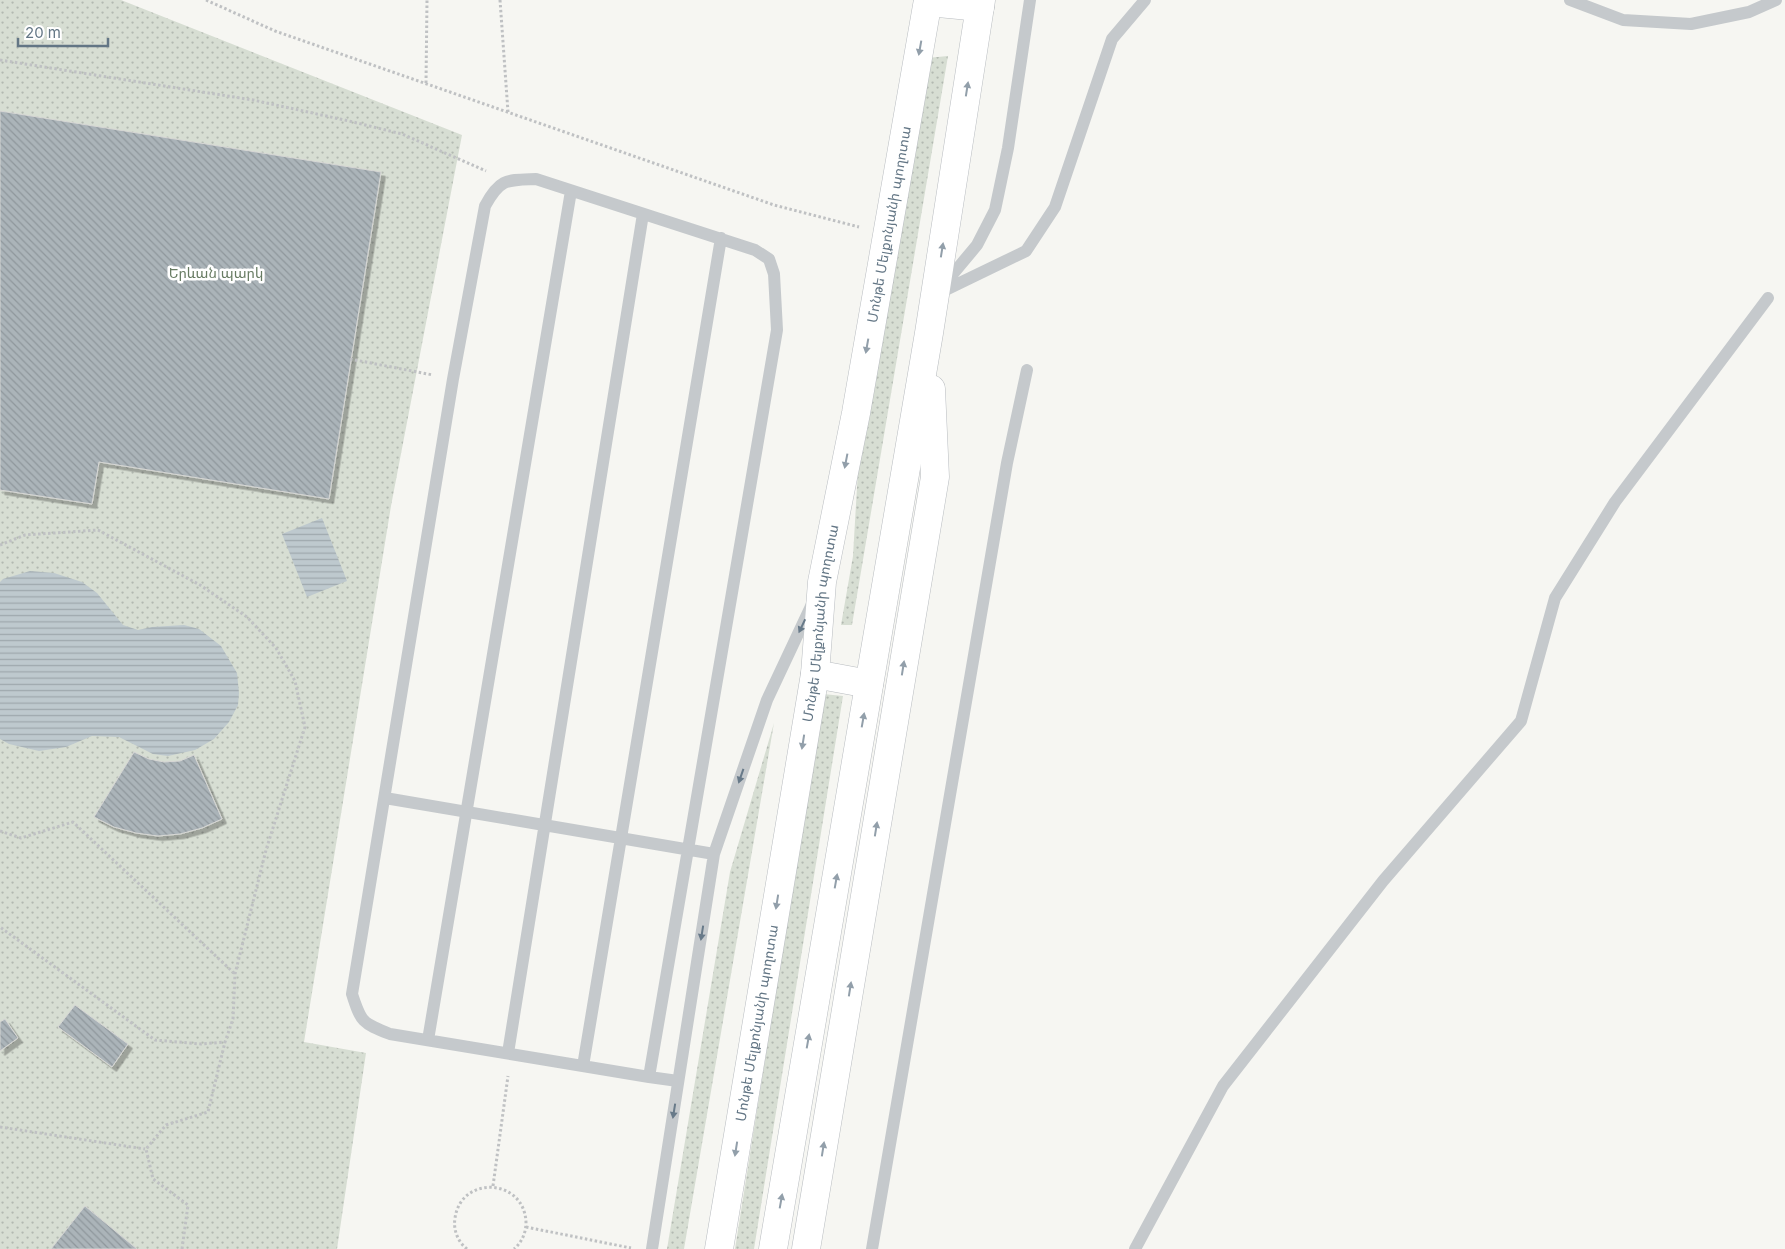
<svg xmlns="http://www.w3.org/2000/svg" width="1785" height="1249" viewBox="0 0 1785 1249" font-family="Inter,'Noto Sans Armenian',sans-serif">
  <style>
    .grass { fill: url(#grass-dots) }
    .water { fill: url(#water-rules) }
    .building { fill: url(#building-back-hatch); stroke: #d7d7d5; filter: url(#shadow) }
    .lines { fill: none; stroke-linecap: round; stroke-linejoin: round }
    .primary-casing { stroke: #b8bcc0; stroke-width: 29 }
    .path { stroke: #bfc1c3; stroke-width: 3; stroke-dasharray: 2.5 2.5; stroke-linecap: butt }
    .service { stroke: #c5c9cc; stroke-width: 12 }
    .primary { stroke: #fff; stroke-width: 28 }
    .oneway { fill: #929faa }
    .oneway2 { fill: #687a89 }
    .labels { text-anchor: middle; stroke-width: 5; stroke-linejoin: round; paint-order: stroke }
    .street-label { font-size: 14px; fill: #637685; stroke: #fff }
    .park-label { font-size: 14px; fill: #687c63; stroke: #fff }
  </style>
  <defs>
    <pattern id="grass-dots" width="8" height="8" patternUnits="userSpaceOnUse" patternTransform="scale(1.25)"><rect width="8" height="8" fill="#d7ded3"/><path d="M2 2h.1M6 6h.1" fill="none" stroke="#b2b9b1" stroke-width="1.8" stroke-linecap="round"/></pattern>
    <pattern id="water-rules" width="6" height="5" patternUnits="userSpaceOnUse" patternTransform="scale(1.25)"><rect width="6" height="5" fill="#bec9ce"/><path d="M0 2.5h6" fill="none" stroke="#9ea8ad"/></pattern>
    <pattern id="building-back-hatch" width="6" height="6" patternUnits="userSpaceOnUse" patternTransform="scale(1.25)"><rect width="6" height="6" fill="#abb4b9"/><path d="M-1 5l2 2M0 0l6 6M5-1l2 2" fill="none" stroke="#8f979c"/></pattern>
    <filter id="shadow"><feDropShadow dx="4.5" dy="4.5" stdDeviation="0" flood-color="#0004"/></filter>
  </defs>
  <rect width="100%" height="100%" fill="#f6f6f2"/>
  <path class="grass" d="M0,0H121L462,135L391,506L304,1042L366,1053L337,1249H0Z
    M948,56L852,625H841L853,556L858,470L927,58Z
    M823,694L843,696L754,1249H735Z
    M774,723L684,1249H667L730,872Z"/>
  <path class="water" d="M322,518L347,581L307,597L282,534Z
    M30,571L54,573L82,582L97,593L123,625L138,630L152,627L184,625L199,629L221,646L237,673L239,693L238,705L229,722L214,739L195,750L168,756L153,754L119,737L92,736L66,747L39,751L9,744L0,739V582L3,579Z"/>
  <path class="building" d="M0,111L381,172L329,499L99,462L92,504L0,490Z
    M134,752L149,759L164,762L180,761L194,755L222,819L202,828L180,834L158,836L136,833L114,827L94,817Z
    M75,1005L128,1044L112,1067L58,1027Z
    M5,1019L18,1038L0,1051V1022Z
    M85,1206L137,1249H51Z"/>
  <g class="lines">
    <g class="primary-casing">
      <g id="primary">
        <path d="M928,2L980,7"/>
        <path d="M815,674L869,684"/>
        <path id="s1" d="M719,1249L815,674L822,582L856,413L928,0"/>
        <path d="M773,1249L929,333L981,0"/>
        <path d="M806,1249L935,477L931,389"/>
      </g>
    </g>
    <path class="path" d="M206,0L275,31L774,205L859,227
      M500,0L508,112
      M0,60L253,100L349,121L402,134L486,171
      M426,83L427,0
      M350,359L433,375
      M0,545L25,535L98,530L200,585L247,617L276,648L295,681L305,727L266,850L235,974L233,1019L225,1042L201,1044L155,1040L0,927
      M0,831L21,838L73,822L235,974
      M0,1127L145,1149
      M493,1186L508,1076
      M526,1227L631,1248
      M182,1249L188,1205L153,1179L146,1149L166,1125L208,1112L225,1042
      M467,1249C458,1242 453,1230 455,1218C461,1175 524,1178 526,1222C526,1233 522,1242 514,1249"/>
    <path class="service" d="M1570,0L1623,20L1691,24L1749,12L1776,0
      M942,287L977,245L995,210L1008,148L1030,0
      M935,295L1026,251L1055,207L1112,39L1145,0
      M385,798L714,854
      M428,1040L571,191
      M508,1053L643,214
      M583,1066L721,238
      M649,1077L777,330L774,274L769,259L755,250L536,179C507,180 500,178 485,206L453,379L352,994C361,1022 362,1023 390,1034L649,1077L678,1081
      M652,1249L714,854L767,700L813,602
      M872,1249L1007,463L1027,370
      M1135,1249L1223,1086L1383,881L1521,721L1555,598L1615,502L1768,298"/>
    <use href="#primary" class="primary"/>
  </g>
  <defs><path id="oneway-solid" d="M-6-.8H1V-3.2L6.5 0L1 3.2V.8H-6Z" transform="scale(1.25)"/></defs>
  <g class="oneway">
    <use href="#oneway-solid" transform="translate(920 48) rotate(100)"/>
    <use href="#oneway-solid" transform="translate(967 89) rotate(-81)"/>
    <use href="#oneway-solid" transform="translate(942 250) rotate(-81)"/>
    <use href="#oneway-solid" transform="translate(867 346) rotate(100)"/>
    <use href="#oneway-solid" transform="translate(846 461) rotate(101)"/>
    <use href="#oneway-solid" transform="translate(903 668) rotate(-81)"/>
    <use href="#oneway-solid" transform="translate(863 720) rotate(-80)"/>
    <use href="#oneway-solid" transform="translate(803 742) rotate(99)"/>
    <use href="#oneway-solid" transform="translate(876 829) rotate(-81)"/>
    <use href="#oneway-solid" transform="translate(836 881) rotate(-80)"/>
    <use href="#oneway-solid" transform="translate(777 902) rotate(99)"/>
    <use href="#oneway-solid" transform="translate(850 989) rotate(-81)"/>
    <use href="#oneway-solid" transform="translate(808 1041) rotate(-80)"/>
    <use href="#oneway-solid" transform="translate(736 1149) rotate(99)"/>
    <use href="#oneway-solid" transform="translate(823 1149) rotate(-81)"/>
    <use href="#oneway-solid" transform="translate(781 1201) rotate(-80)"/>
  </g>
  <g class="oneway2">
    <use href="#oneway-solid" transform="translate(802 626) rotate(115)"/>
    <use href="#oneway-solid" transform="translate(741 776) rotate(109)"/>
    <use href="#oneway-solid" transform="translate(702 933) rotate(99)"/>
    <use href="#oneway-solid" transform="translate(674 1111) rotate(99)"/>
  </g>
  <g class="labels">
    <g class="street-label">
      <text dy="5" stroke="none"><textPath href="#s1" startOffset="1039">Մոնթե Մելքոնյանի պողոտա</textPath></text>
      <text dy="5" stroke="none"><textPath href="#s1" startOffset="634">Մոնթե Մելքոնյանի պողոտա</textPath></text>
      <text dy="5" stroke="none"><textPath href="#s1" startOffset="229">Մոնթե Մելքոնյանի պողոտա</textPath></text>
    </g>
    <g class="park-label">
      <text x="216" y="278">Երևան պարկ</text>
    </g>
  </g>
  <path d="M18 38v8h90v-8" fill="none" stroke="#637685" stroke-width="2.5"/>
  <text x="25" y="38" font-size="15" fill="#637685" stroke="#ffffff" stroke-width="4" paint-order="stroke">20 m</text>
</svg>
